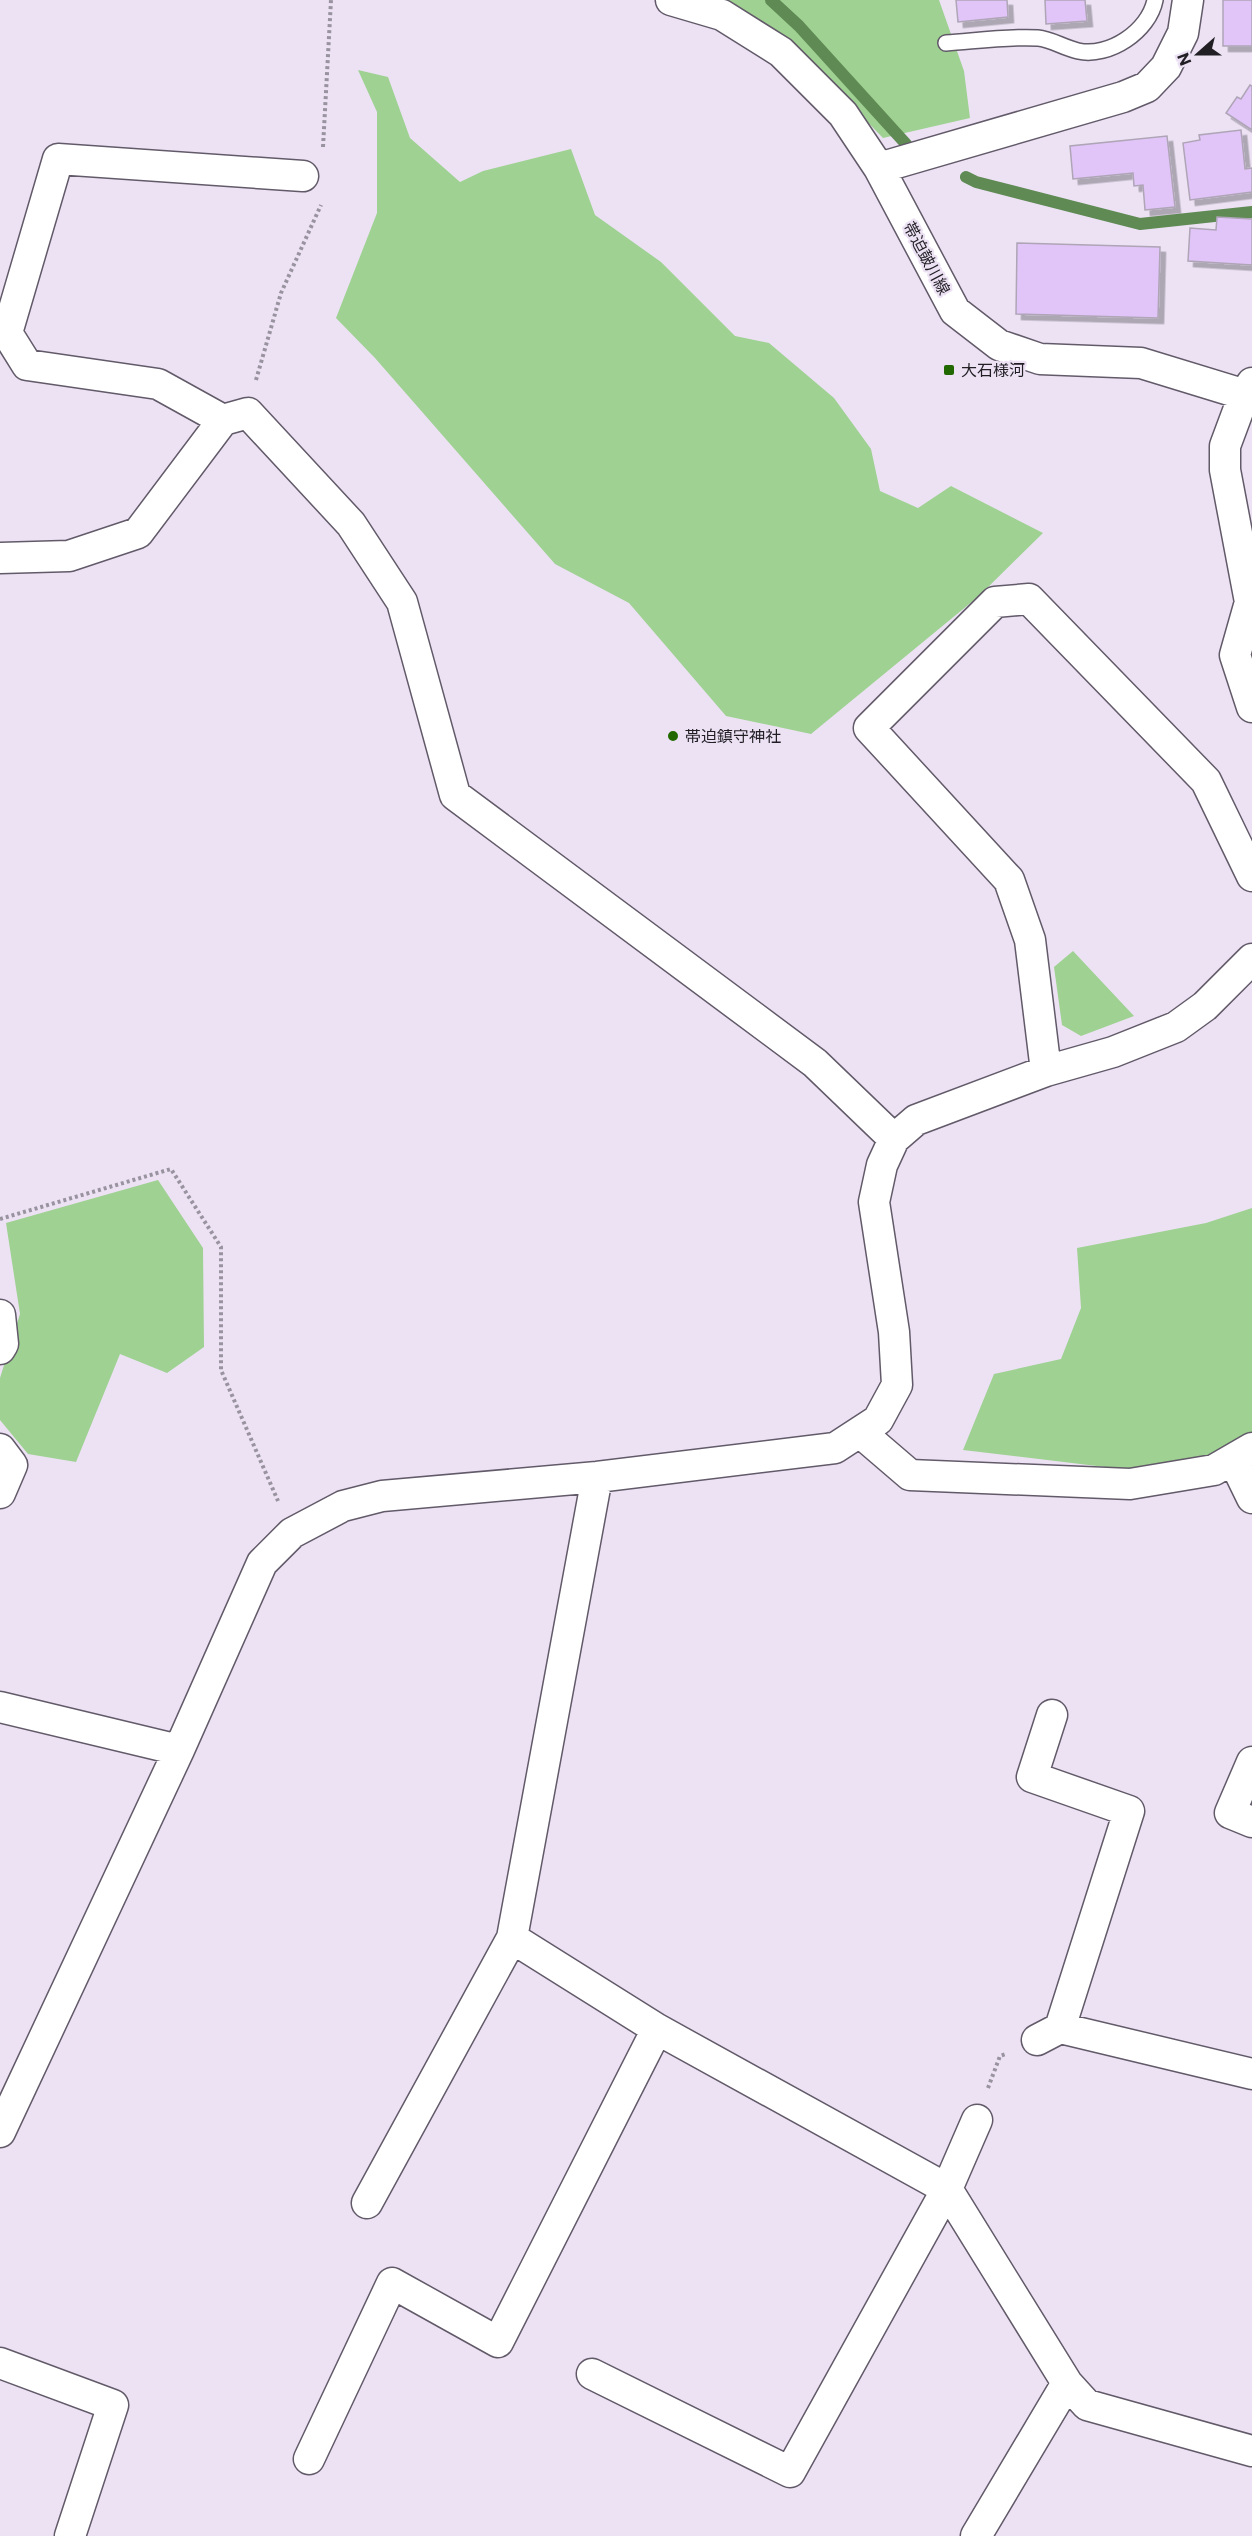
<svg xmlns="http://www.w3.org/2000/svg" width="1252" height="2536" viewBox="0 0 1252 2536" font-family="Commissioner,'Noto Sans JP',sans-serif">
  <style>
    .green { fill: #9fd192 }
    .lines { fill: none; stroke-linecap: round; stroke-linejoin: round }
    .stream { stroke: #5f8a54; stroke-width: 12 }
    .building { fill: #e1c4f8; stroke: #aea5b6; stroke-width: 1.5; filter: url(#shadow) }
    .service-casing { stroke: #625a69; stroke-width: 18 }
    .minor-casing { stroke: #625a69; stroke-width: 33 }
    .path { stroke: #99929f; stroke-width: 4; stroke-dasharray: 3 3; stroke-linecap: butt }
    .service { stroke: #fff; stroke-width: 15 }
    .minor { stroke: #fff; stroke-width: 30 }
    .poi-dot { fill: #216800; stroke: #ece2f4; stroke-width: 2 }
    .labels { text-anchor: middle; stroke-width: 4.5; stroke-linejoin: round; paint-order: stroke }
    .street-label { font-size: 16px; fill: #211e24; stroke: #ece2f4 }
    .poi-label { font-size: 16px; fill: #211e24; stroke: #ece2f4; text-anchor: start }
  </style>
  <defs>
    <filter id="shadow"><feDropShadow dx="5.5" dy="5.5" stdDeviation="0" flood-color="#0004"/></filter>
  </defs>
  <rect width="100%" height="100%" fill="#ece2f4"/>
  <path class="green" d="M712,0H939L964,71L970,118L883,138L793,45Z
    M358,70L388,77L410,138L460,182L483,171L571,149L595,215L661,262L735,336L769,343L834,398L871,449L880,491L918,508L951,486L1043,533L979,596L811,734L726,716L629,603L555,564L375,358L336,318L377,213V112Z
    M1073,951L1134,1016L1081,1036L1062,1025L1054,967Z
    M158,1180L203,1248L204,1347L167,1373L120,1354L76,1462L28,1454L0,1420V1378L20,1314L6,1223Z
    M1252,1208V1442L1155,1473L963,1450L994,1374L1061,1359L1081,1308L1077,1248L1206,1223Z"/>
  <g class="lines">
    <path class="stream" d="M771,0L799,26L906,144
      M966,177L976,182L1140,224L1252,212"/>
  </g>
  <path class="building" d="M956,0H1007L1008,17L958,22Z
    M1045,0H1085L1087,21L1046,24Z
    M1223,0H1252V46H1223Z
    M1250,85L1252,86V130L1226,113L1237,97L1241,99Z
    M1241,130L1245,169L1252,168V192L1190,200L1183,143L1200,140L1199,135Z
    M1167,136L1175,207L1145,210L1143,185L1134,186L1133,173L1073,179L1070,146Z
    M1217,217L1252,219V265L1188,261L1190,228L1216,230Z
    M1017,243L1160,247L1158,318L1016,314Z"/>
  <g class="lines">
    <g class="service-casing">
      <path id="service" d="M946,43C975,41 1010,36 1038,38C1051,39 1064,48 1078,51C1109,58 1149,31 1155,0"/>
    </g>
    <g class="minor-casing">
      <path id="minor" d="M671,0L722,15L781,52L843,114L879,168L955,311L999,345L1040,359L1141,363L1252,397
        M879,168L1123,97L1147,87L1166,67L1183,33L1188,0
        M1252,383L1244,395L1225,446V470L1250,602L1235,655L1252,707
        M223,420L158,384L27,365L7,333L58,159L303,176
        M0,558L69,556L138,533L223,420L248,413L351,524L402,602L455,795L815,1063L894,1139
        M1046,1071L1030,940L1009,880L869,728L995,602L1029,599L1206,781L1252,876
        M0,1315L3,1344L0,1349
        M861,1433L910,1475L1130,1484L1214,1470L1252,1448
        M0,1449L12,1465L0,1493
        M1233,1459L1252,1498
        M597,1477L512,1938L657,2029L947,2189L1067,2383L1087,2405L1252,2451
        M0,1707L179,1750
        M1252,1762L1230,1813L1252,1822
        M1060,2028L1252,2074
        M1037,2040L1060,2028L1129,1811L1032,1777L1052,1715
        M0,2132L179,1750L262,1563L292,1533L343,1506L382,1496L597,1477L835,1448L878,1420L897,1385L894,1332L874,1202L882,1165L894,1139L916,1120L1046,1071L1113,1052L1176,1027L1205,1006L1252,959
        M367,2203L512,1938
        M0,2363L113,2405L70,2536
        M592,2374L790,2472L947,2189L977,2120
        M309,2459L392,2283L498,2342L657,2029
        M976,2536L1067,2383"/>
    </g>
    <path class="path" d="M323,147L331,0
      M256,380L281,293L321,205
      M0,1219L171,1169L221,1247V1370L278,1501
      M988,2088L1000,2056L1006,2054"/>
    <use href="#service" class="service"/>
    <use href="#minor" class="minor"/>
  </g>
  <g class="poi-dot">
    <rect x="943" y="364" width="12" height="12" rx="3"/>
    <circle cx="673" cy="736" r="6"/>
  </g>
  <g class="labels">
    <g class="street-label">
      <text transform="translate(927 258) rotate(62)" y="6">帯迫皷川線</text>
    </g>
    <g class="poi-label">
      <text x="961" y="376">大石様河</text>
      <text x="685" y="742">帯迫鎮守神社</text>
    </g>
  </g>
  <g transform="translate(1198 54) rotate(249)" stroke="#ece2f4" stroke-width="4.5" paint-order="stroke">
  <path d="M0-4.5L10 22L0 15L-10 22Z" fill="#211e24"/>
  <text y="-9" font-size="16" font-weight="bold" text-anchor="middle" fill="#211e24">N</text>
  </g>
</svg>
